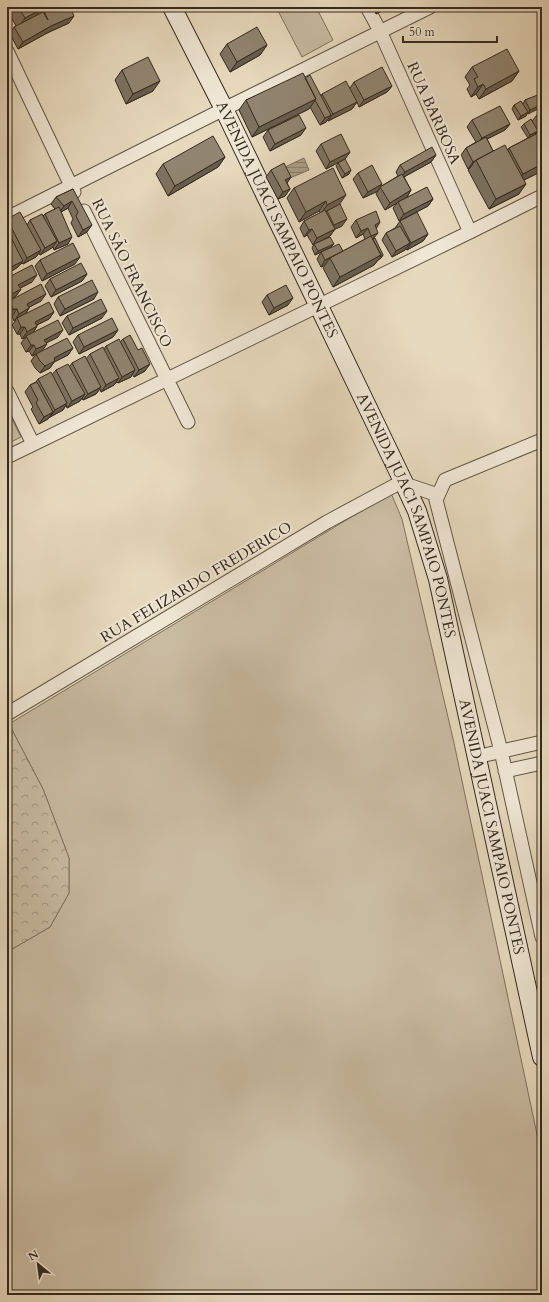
<svg xmlns="http://www.w3.org/2000/svg" width="549" height="1302" viewBox="0 0 549 1302" font-family="Cardo,serif">
  <style>
    .grass { fill: #c9bba2; stroke: #7e7260 }
    .forest { fill: url(#forest-crowns); stroke: #7e7260 }
    .water { fill: url(#water-rules); stroke: #7b705d }
    .lines { fill: none; stroke-linecap: round; stroke-linejoin: round }
    .street-casing { stroke: #615646; stroke-width: 15 }
    .secondary-casing { stroke: #342a1e; stroke-width: 20 }
    .street { stroke: #efe6d4; stroke-width: 13 }
    .secondary { stroke: #efe6d4; stroke-width: 18 }
    .wall { fill: #7d7261; stroke: #342a1e }
    .shaded-wall { fill: #665d4f; stroke: #342a1e }
    .building { fill: #918571; stroke: #342a1e }
    .labels { text-anchor: middle; stroke-width: 4; stroke-linejoin: round; paint-order: stroke }
    .street-label { font-size: 15px; fill: #342a1e; stroke: #efe6d4 }
  </style>
  <defs>
    <pattern id="forest-crowns" width="20" height="18" patternUnits="userSpaceOnUse"><rect width="20" height="18" fill="#c9bba2"/><path d="M2 6a3 3 0 1 1 6 0M12 15a3 3 0 1 1 6 0" fill="none" stroke="#a49883"/></pattern>
    <pattern id="water-rules" width="6" height="5" patternUnits="userSpaceOnUse"><rect width="6" height="5" fill="#aa9e87"/><path d="M0 2.5h6" fill="none" stroke="#8b816e"/></pattern>
  </defs>
  <rect width="100%" height="100%" fill="#e7d9bd"/>
  <filter id="stains"><feTurbulence type="fractalNoise" baseFrequency=".005" numOctaves="4"/><feColorMatrix values="0 0 0 0 .2 0 0 0 0 .09 0 0 0 0 .02 0 0 0 .5 -.17"/></filter>
  <radialGradient id="worn" r=".72"><stop offset=".6" stop-color="#630" stop-opacity="0"/><stop offset="1" stop-color="#630" stop-opacity=".3"/></radialGradient>
  <path class="grass" d="M276,7H316L333,40L302,57Z
    M7,409L21,437L7,444Z
    M391,493L402,519L454,743L542,1158V1295H7V952L50,927L69,893V858L43,789L9,724Z"/>
  <path class="forest" d="M9,724L43,789L69,858V893L50,927L7,952V725Z"/>
  <path class="water" d="M304,158L309,170L290,178L285,167Z"/>
  <g class="lines">
    <g class="street-casing">
      <path id="street" d="M367,7L380,31L470,232
        M7,51L74,192
        M84,211L188,422
        M7,218L224,109L430,7
        M7,391L33,444
        M542,440L445,480L436,500L501,751L542,937
        M7,457L470,232L542,196
        M405,484L438,495
        M7,714L327,522L403,481
        M476,757L542,742
        M505,771L542,763"/>
    </g>
    <g class="secondary-casing">
      <g id="secondary">
        <path id="s1" d="M172,7L224,109L403,481L417,511L438,579L542,1057"/>
      </g>
    </g>
    <use href="#street" class="street"/>
    <use href="#secondary" class="secondary"/>
  </g>
  <path class="wall" d="M7,7H70L69,23L47,33L18,49L10,34L14,27L16,26L7,10Z
    M373,7H386L385,9L376,14Z
    M227,44L267,45L260,55L230,72L220,54Z
    M472,67L519,71L512,81L479,99L476,94L471,97L467,89L470,85L465,77Z
    M122,70L153,91L126,104L115,80Z
    M305,78L321,96L322,94L350,88L354,82L392,86L387,92L359,107L357,102L352,109L328,121V120L326,122L320,125L310,107L309,109L252,137L239,110L246,100Z
    M542,93V107L527,113L526,116L518,120L512,109L514,105L523,104L525,100L540,95Z
    M542,112V171L524,180L519,194L489,209L468,170L470,168L468,169L461,155L466,148L476,142L467,127L472,120L510,124L505,130L487,139L493,151L508,150L509,148L528,138L521,127L524,124L532,121L537,115Z
    M268,130L301,135L270,151L263,137Z
    M321,144L350,152L345,159L349,174L342,178L336,166L338,163L341,161L326,169L316,151Z
    M436,155L431,162L404,177L411,190L407,197L433,199L428,206L399,221L393,208L397,203L385,210L376,194L380,187L398,176L396,172L400,165Z
    M225,157L218,167L168,196L156,174L163,164Z
    M271,170L291,177L287,183L290,189L285,196L278,199L266,177Z
    M358,173L378,191L363,198L353,179Z
    M294,188L340,204L342,226L335,229L330,236L313,245L307,235L304,237L300,228L304,221L320,213L319,211L299,222L287,198Z
    M73,189L87,232L78,237L71,223L73,219L68,208L61,212L68,244L54,250L53,247L40,255L39,253L36,257L23,264L22,263L18,267L7,274V219L27,225L30,220L43,216L45,214L55,209L51,204L56,197Z
    M356,220L376,228L374,238L383,255L381,258L378,260L374,265L333,287L323,268L325,265L321,267L317,259L321,252L315,255L312,248L314,244H334L331,247L343,251L365,239L363,234L356,238L351,227Z
    M400,221L428,234L423,241L407,250L406,249L405,250L392,257L382,240L386,233L395,228Z
    M40,260L75,264L42,281L35,266Z
    M87,274L82,281L51,297L45,286L50,279Z
    M7,278L32,282L20,288L21,289L16,296L7,301Z
    M267,295L288,305L269,315L262,302Z
    M58,297L94,299L60,316L54,304Z
    M9,301H41L29,307V308L25,314L54,312L49,319L37,325V326L33,333L58,337L46,343L42,351L32,356L29,351L26,352L21,343L26,337L22,339L20,334H17L12,325L16,320L14,321L12,316H9L7,313V303Z
    M67,316L102,318L69,335L62,323Z
    M118,330L113,337L79,354L73,342L78,335Z
    M123,339L145,371L134,377L132,374L131,377L118,383L117,382L114,385L101,392L100,389L96,394L83,400L82,398L80,401L67,408L66,405L63,410L50,417L48,419L39,424L31,409L33,407L25,392L30,385L36,382L38,379L52,375L56,370L70,366L72,363L86,359L90,354L104,349L106,346L120,342Z
    M73,348L68,355L54,362L50,368L40,373L35,368L31,361L36,354Z"/>
  <path class="shaded-wall" d="M381,7H386L385,9L376,14Z
    M40,10L33,20L18,28L25,18Z
    M74,16L69,23L47,33L18,49L23,42L51,26Z
    M267,45L260,55L230,72L237,62Z
    M519,71L512,81L479,99L486,89Z
    M160,81L153,91L126,104L133,94Z
    M483,84L476,94L471,97L478,87Z
    M392,86L387,92L359,107L364,100Z
    M316,99L309,109L252,137L259,127Z
    M357,102L352,109L328,121L333,114Z
    M542,104V107L528,114L530,110Z
    M528,112L526,116L518,120L521,116Z
    M331,115L326,122L320,125L325,118Z
    M510,124L505,130L477,144L482,138Z
    M306,128L301,135L270,151L275,144Z
    M538,131L535,134L528,139L530,135Z
    M350,152L345,159L326,169L330,162Z
    M436,155L431,162L400,179L405,172Z
    M225,157L218,167L168,196L175,186Z
    M475,161L470,168L468,169L473,162Z
    M542,164V171L516,184L523,174Z
    M351,170L349,174L342,178L345,174Z
    M291,177L286,184L285,180Z
    M382,184L378,191L363,198L368,192Z
    M526,184L519,194L489,209L496,199Z
    M290,189L285,196L278,199L283,192Z
    M411,190L407,197L398,202L397,203L385,210L390,203Z
    M346,195L339,205L327,211L320,215L327,205Z
    M433,199L428,206L399,221L404,214Z
    M72,201L68,208L59,213L64,206Z
    M326,201L319,211L299,222L306,212Z
    M347,219L342,226L329,232L334,225Z
    M380,222L376,229L375,225Z
    M92,225L87,232L78,237L83,230Z
    M368,228L363,234L356,238L361,231Z
    M312,229L307,235L304,237L309,230Z
    M335,229L330,236L313,245L317,238Z
    M378,233L373,239L366,242L371,236Z
    M428,234L423,241L407,250L411,243Z
    M72,237L68,244L54,250L59,243Z
    M57,241L52,248L40,255L45,248Z
    M410,243L405,250L392,257L396,251Z
    M334,244L331,247L315,255L318,251Z
    M41,250L36,257L23,264L27,258Z
    M381,255H383L381,258L378,260L374,265L333,287L340,277Z
    M80,257L75,264L42,281L47,274Z
    M330,258L325,265L321,267L325,260Z
    M23,261L18,267L7,274L11,267Z
    M87,274L82,281L51,297L56,290Z
    M37,275L32,282L13,292L18,285Z
    M21,289L16,296L7,301V299L10,295Z
    M98,292L94,299L60,316L65,309Z
    M46,294L41,301L22,311L27,304Z
    M293,298L288,305L269,315L274,308Z
    M29,308L25,315L17,318L14,321L19,314Z
    M13,309H17L12,316H9Z
    M107,311L102,318L69,335L73,328Z
    M54,312L49,319L30,328L35,322Z
    M37,326L33,333L22,339L27,332Z
    M21,327H25L20,334H17Z
    M63,330L58,337L40,346L44,340Z
    M118,330L113,337L79,354L84,347Z
    M47,344L42,351L32,356L36,349Z
    M31,345H34L29,351L26,352Z
    M73,348L68,355L54,362L50,368L40,373L45,366L54,358Z
    M150,364L145,371L134,377L139,370Z
    M135,370L131,377L118,383L122,377Z
    M119,378L114,385L101,392L106,385Z
    M101,387L96,394L83,400L88,394Z
    M85,394L80,401L67,408L72,401Z
    M67,403L63,410L50,417L55,410Z
    M53,412L48,419L39,424L44,417Z"/>
  <path class="building" d="M18,7H39L40,10L25,18Z
    M42,7H70L74,16L51,26L23,42L14,27L43,12L48,20Z
    M257,27L267,45L237,62L227,44Z
    M507,49L519,71L486,89L483,84L478,87L474,79L478,77L472,67Z
    M148,57L160,81L133,94L122,70Z
    M382,67L392,86L364,100L354,82Z
    M303,73L316,99L259,127L246,100Z
    M310,75L331,115L325,118L315,100L316,99L305,78Z
    M346,81L357,102L333,114L322,94Z
    M540,94L542,98V104L530,110L525,100Z
    M521,101L528,112L521,116L514,105Z
    M500,106L510,124L482,138L472,120Z
    M542,112V124L537,115Z
    M299,115L306,128L275,144L268,130Z
    M531,119L538,131L530,135L524,124Z
    M542,131V164L523,174L509,148Z
    M341,134L350,152L330,162L321,144Z
    M213,136L225,157L175,186L163,164Z
    M486,137L493,151L473,162L466,148Z
    M505,145L526,184L496,199L476,160Z
    M432,147L436,155L405,172L400,165Z
    M345,159L351,170L345,174L338,163Z
    M284,163L291,177L285,180L290,189L283,192L271,170Z
    M372,165L382,184L368,192L358,173Z
    M333,168L346,195L327,205L326,201L306,212L294,188Z
    M402,174L411,190L390,203L380,187Z
    M427,187L433,199L404,214L398,202Z
    M73,189L92,225L83,230L76,216L78,212L72,201L64,206L56,197Z
    M340,204L347,219L334,225L327,211Z
    M59,207L72,237L59,243L45,214Z
    M325,210L335,229L317,238L312,229L309,230L304,221Z
    M376,211L380,222L375,225L378,233L371,236L368,228L361,231L356,220Z
    M20,212L41,250L27,258L7,219Z
    M417,212L428,234L411,243L400,221Z
    M42,214L57,241L45,248L30,220Z
    M400,226L410,243L396,251L386,233Z
    M7,230L23,261L11,267L7,260Z
    M371,236L381,255L340,277L330,258Z
    M330,237L334,244L318,251L314,244Z
    M375,238L383,255L380,257L381,255L373,239Z
    M73,243L80,257L47,274L40,260Z
    M339,244L343,251L325,260L321,252Z
    M81,263L87,274L56,290L50,279Z
    M32,265L37,275L18,285L21,289L10,295L8,290H7V278Z
    M92,280L98,292L65,309L58,297Z
    M41,284L46,294L27,304L29,308L19,314L17,309H13L9,301Z
    M286,285L293,298L274,308L267,295Z
    M101,299L107,311L73,328L67,316Z
    M49,302L54,312L35,322L37,326L27,332L25,327H21L17,318Z
    M112,318L118,330L84,347L78,335Z
    M58,320L63,330L44,340L47,344L36,349L34,345H31L26,336Z
    M130,335L138,350L142,348L150,364L139,370L123,339Z
    M67,338L73,348L54,358L55,361L45,366L40,361L36,354Z
    M119,339L135,370L122,377L106,346Z
    M103,347L119,378L106,385L90,354Z
    M85,356L101,387L88,394L72,363Z
    M68,364L85,394L72,401L56,370Z
    M51,372L67,403L55,410L38,379Z
    M37,382L53,412L44,417L36,403L38,400L30,385Z"/>
  <g class="labels">
    <g class="street-label">
      <text transform="translate(434 113) rotate(66)" y="5">RUA BARBOSA</text>
      <text dy="5" stroke="none"><textPath href="#s1" startOffset="237">AVENIDA JUACI SAMPAIO PONTES</textPath></text>
      <text transform="translate(132 273) rotate(64)" y="5">RUA SÃO FRANCISCO</text>
      <text dy="5" stroke="none"><textPath href="#s1" startOffset="561">AVENIDA JUACI SAMPAIO PONTES</textPath></text>
      <text transform="translate(196 582) rotate(-31)" y="5">RUA FELIZARDO FREDERICO</text>
      <text dy="5" stroke="none"><textPath href="#s1" startOffset="885">AVENIDA JUACI SAMPAIO PONTES</textPath></text>
    </g>
  </g>
  <rect width="549" height="1302" fill="none" stroke="#e7d9bd" stroke-width="24"/>
  <rect x="8" y="8" width="533" height="1286" fill="none" stroke="#342a1e" stroke-width="2"/>
  <rect x="12" y="12" width="525" height="1278" fill="none" stroke="#342a1e"/>
  <g transform="translate(38 1264) rotate(331)" stroke="#efe6d4" stroke-width="3" paint-order="stroke">
  <path d="M0-3L7 15L0 10L-7 15Z" fill="#342a1e"/>
  <text y="-6" font-size="11" font-weight="bold" text-anchor="middle" fill="#342a1e">N</text>
  </g>
  <path d="M403 36v6h94v-6" fill="none" stroke="#342a1e" stroke-width="2"/>
  <text x="409" y="36" font-size="12" fill="#342a1e" stroke="#efe6d4" stroke-width="3" paint-order="stroke">50 m</text>
  <rect width="100%" height="100%" filter="url(#stains)"/>
  <rect width="100%" height="100%" fill="url(#worn)"/>
</svg>
